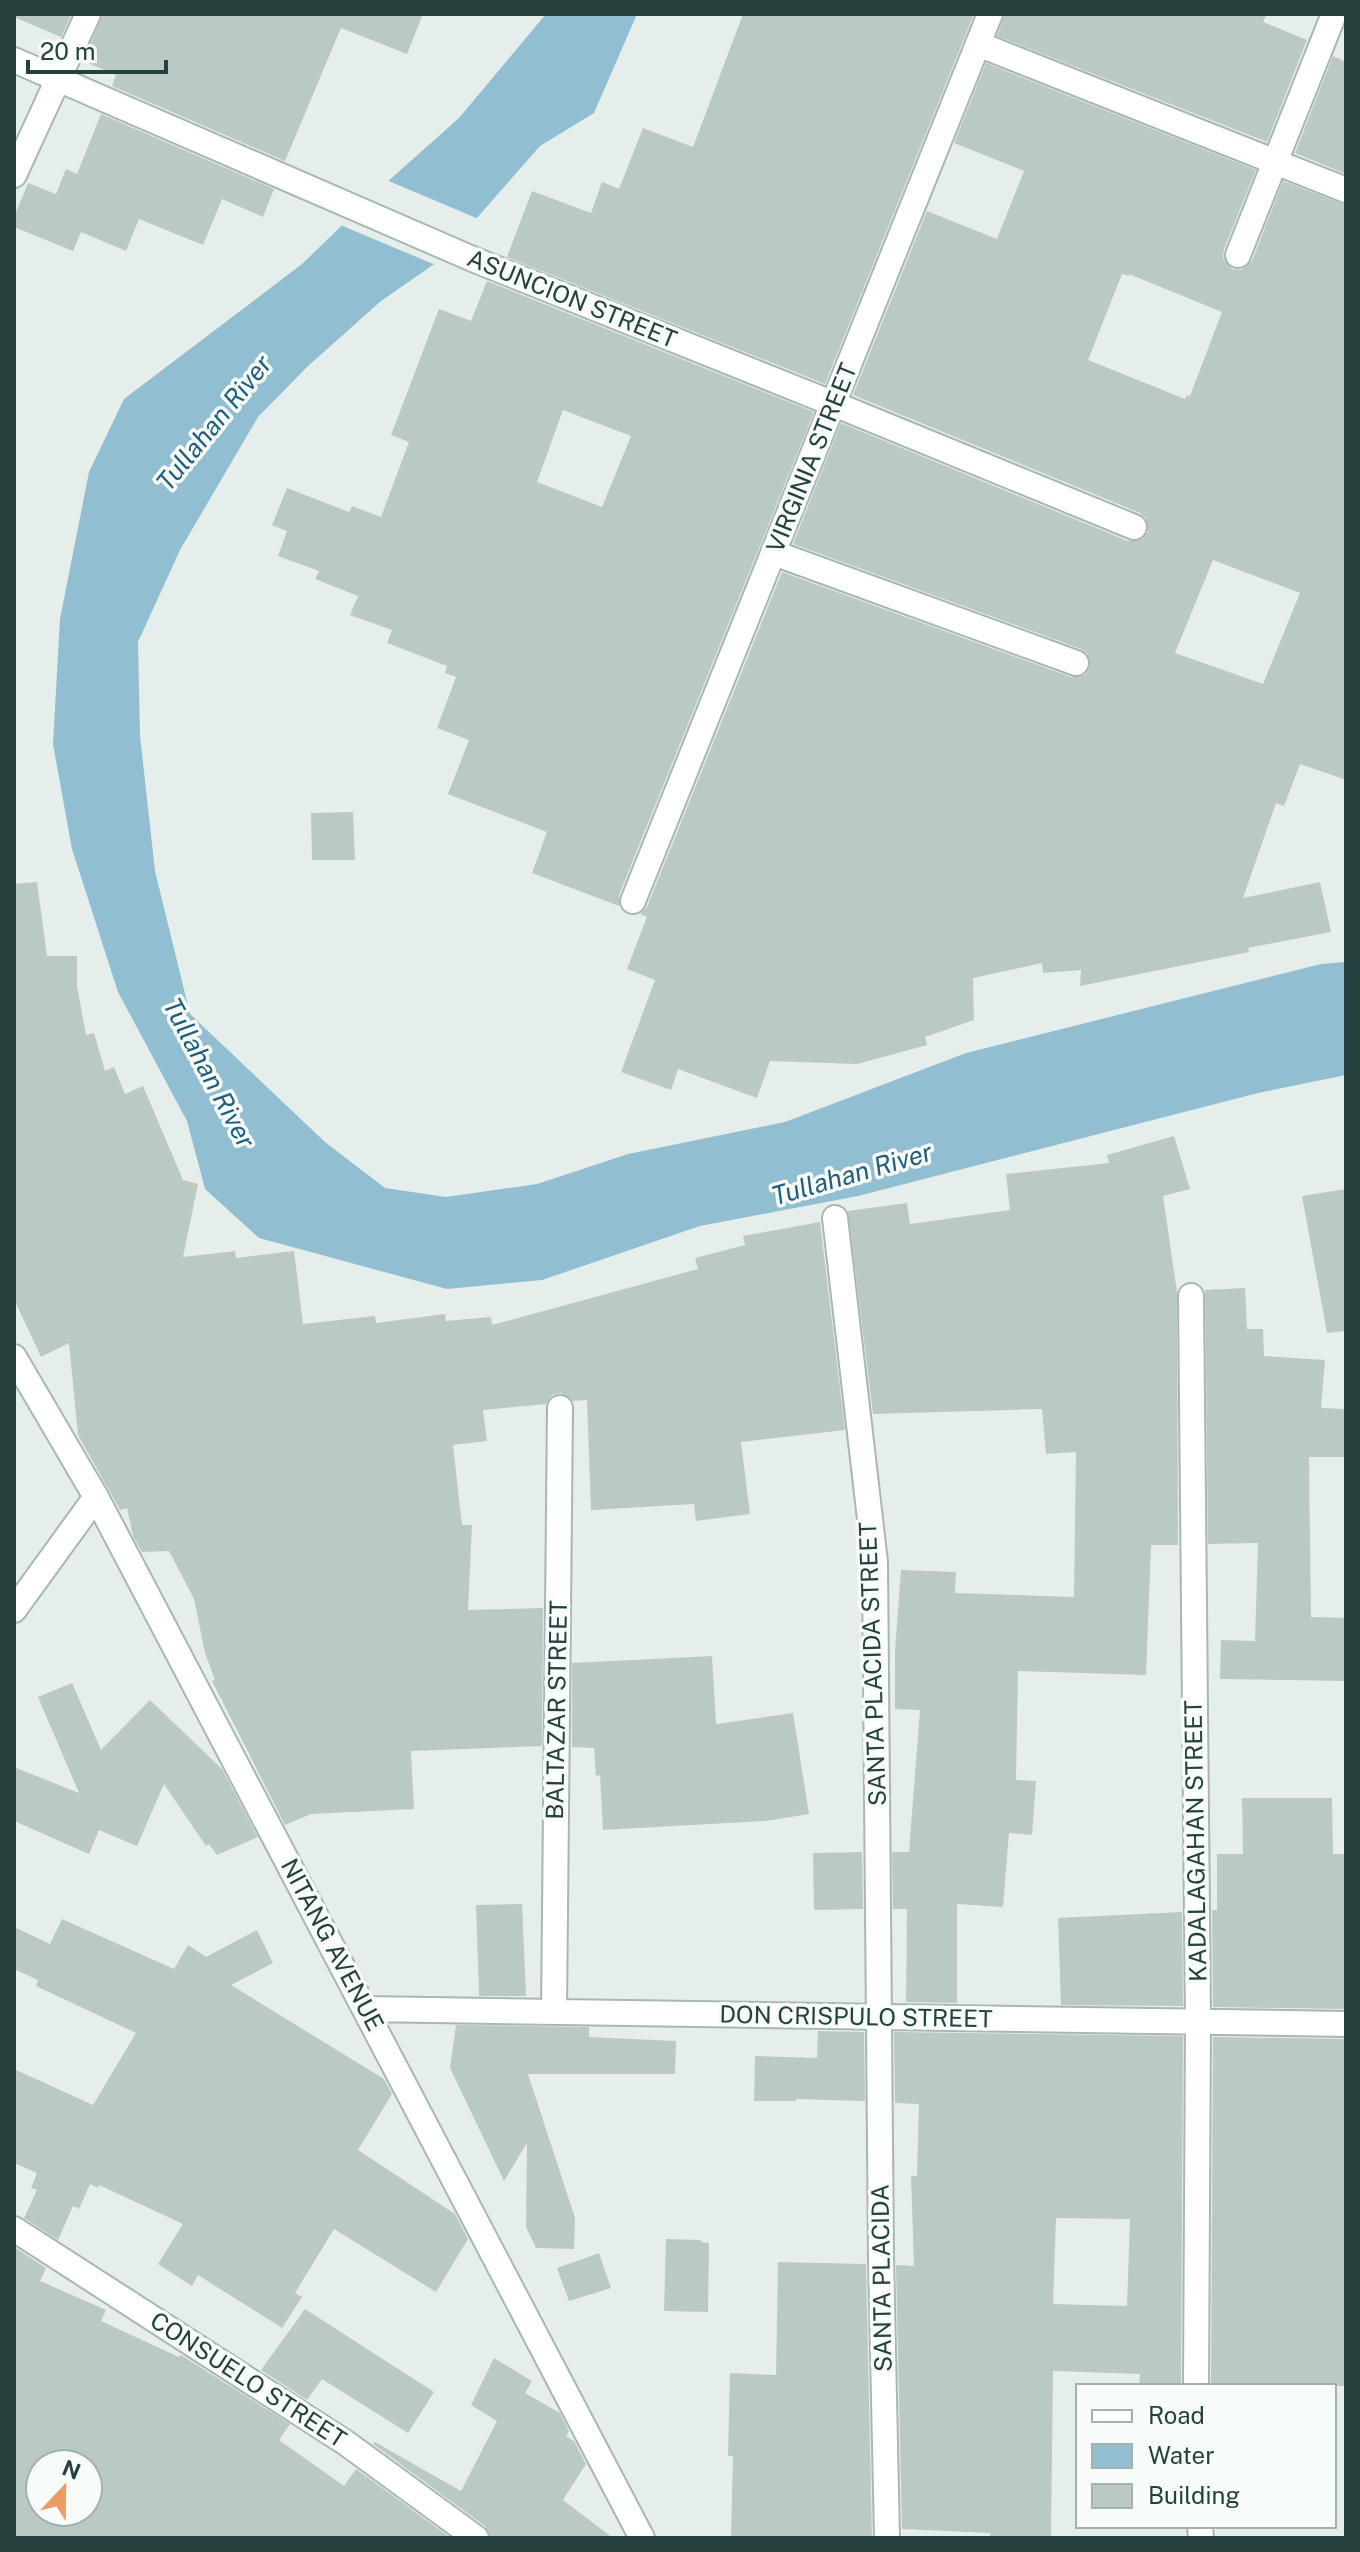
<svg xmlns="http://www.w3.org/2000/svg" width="1360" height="2552" viewBox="0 0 1360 2552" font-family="'Public Sans',sans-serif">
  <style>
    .water { fill: #91bed1 }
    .pier { fill: #e6eeec }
    .building { fill: #bbc9c5; fill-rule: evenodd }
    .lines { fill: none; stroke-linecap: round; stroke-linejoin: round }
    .service-casing { stroke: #a8b7b4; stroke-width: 28 }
    .minor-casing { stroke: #a8b7b4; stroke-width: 28 }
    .service { stroke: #fff; stroke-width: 24 }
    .minor { stroke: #fff; stroke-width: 24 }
    .labels { text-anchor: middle; stroke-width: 7; stroke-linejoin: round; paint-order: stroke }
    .street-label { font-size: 24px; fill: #25413d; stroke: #f7fbf9 }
    .water-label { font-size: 26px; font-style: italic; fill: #205f7c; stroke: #f7fbf9 }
  </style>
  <rect width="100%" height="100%" fill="#e6eeec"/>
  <path class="water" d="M546,14H637L594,113L540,146L440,260L381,301L307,367L258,417L180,550L138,642L140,736L155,871L190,1014L325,1142L385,1188L446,1197L537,1184L628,1154L785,1122L966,1053L1321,964L1346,962V1075L1258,1093L858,1196L700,1226L542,1280L447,1289L259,1238L205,1189L187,1121L118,992L72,849L53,744L60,619L89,472L124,399L302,264L386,183L459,118Z"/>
  <path class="pier" d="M384,179L481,220L438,266L338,224Z"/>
  <path class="building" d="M14,14H72L61,37L14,17Z
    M103,14H423L407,54L341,28L285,161L112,86L116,75L83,61Z
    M743,14H974L825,384L507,257L532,191L591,213L602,182L619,189L643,128L693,147Z
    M1005,14H1267L1263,22L1307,40L1267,142L997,36Z
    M1333,56L1346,62V174L1295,153Z
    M986,63L1256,170L1224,249L1223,258L1232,269L1241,270L1252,261L1283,181L1346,205V780L1300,764L1284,806L1276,803L1243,898L1320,882L1331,932L1248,948L1249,952L1080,986L1081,970L1043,973L1042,963L973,978L974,1020L925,1037L927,1045L857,1064L770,1061L757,1098L678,1069L671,1090L621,1072L655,980L627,969L647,917L640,914L647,907L782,572L1071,677L1085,675L1090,667L1088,654L1081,649L793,544L841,423L1128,541L1142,539L1148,532L1146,518L1140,513L853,395L927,211L997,239L1024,171L954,143ZM1122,274L1129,276V274L1222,312L1190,396L1187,395L1185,399L1088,360ZM1213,560L1300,593L1263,684L1175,653Z
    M101,114L274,189L263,217L222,199L203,245L139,219L126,251L81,232L73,251L14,227V217L28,183L56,194L66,169L77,174Z
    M487,281L814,412L619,895V906L532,873L547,832L448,794L469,740L437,728L456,677L445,673L447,666L387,643L392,630L350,615L358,596L315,579L319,571L278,556L287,531L272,525L287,488L349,512L352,506L381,517L409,442L391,435L439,309L471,321ZM563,410L631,436L602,507L537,482Z
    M353,812L355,860H312L311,813Z
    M37,882L47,956H77V986L86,1035L94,1033L105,1071L114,1067L125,1094L143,1086L183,1180L198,1184L183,1257L235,1251L236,1258L294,1251L303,1324L375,1316L376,1323L445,1314L446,1321L491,1317L492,1325L698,1269L695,1258L745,1245L743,1236L820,1222L845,1430L741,1442L750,1514L696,1521L694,1504L591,1510L587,1400L573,1401L561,1393L552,1395L546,1404L483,1410L487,1441L453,1445L462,1525H472L468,1610L543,1608L542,1746L411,1751L414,1809L311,1814L285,1825L212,1681L215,1680L205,1653L194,1599L169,1551L142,1552L133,1536L127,1508L120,1510L78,1435L69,1343L41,1357L14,1299V884Z
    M1174,1136L1190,1189L1163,1196L1177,1292L1178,1545H1151L1146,1675L1018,1671L1016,1780L1036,1781L1032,1835L1009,1833L1003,1907L957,1904V2003L906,2002L907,1909H893L892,1852H909L920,1710L895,1709V1650L901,1570L956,1572L955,1593L1074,1597L1076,1452L1046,1454L1042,1409L873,1414L848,1211L907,1203L910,1224L1010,1210L1006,1174L1109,1163L1107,1155Z
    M1346,1189V1331L1327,1333L1302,1196Z
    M1245,1288L1247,1329H1263L1264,1356L1325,1360L1321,1408L1346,1409V1457H1309L1311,1617L1346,1618V1681L1220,1679L1221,1640L1255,1641L1258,1543L1208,1544L1205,1290Z
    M712,1656L716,1724L793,1713L809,1814L766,1821L603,1830L600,1775L596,1776L594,1748L572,1747V1663Z
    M72,1683L101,1750L150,1700L222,1769L258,1837L217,1855L209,1844L206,1846L164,1784L137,1846L99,1830L89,1854L14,1821V1767L79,1793L38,1697Z
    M1242,1798H1332L1333,1854H1346V2009L1213,2007L1212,1910H1217V1854H1243Z
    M862,1852L863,1909L814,1910L813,1853Z
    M522,1904L526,1996H479L476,1905Z
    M1182,1912L1183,2006L1061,2005L1058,1918Z
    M62,1919L174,1969L188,1945L206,1957L257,1930L273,1963L231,1985L384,2079L392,2094L358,2150L455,2214L468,2239L436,2292L334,2229L295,2293L302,2297L282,2328L198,2275L192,2286L158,2264L183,2224L99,2185L98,2188L90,2184L79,2209L73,2206L58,2240L24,2218L37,2190L31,2188L37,2173L14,2163V2069L93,2105L136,2033L36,1986L38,1980L14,1969V1927L50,1944Z
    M456,2025L589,2027V2037L676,2041L675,2074H528L575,2218L574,2249L536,2248L526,2227L527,2143L504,2181L450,2068Z
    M818,2031L864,2032L865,2101L796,2099V2101H754L755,2056L817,2058Z
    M894,2032L1183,2036L1181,2386H1139L1140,2374L1053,2371L1051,2538H990V2533L902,2529L896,2265L914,2266L911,2176H917L919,2104L895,2103ZM1056,2218L1130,2219L1127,2306L1053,2304Z
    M1213,2037L1346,2039V2386H1211Z
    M666,2239L701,2240V2242L709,2243L708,2312L664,2311Z
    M14,2247L46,2268L40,2281L106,2310L101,2321L179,2357L181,2355L290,2424L279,2440L344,2486L356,2469L451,2538H14ZM40,2464H88V2512H40Z
    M599,2253L611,2288L569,2301L557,2268Z
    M778,2262L866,2264L872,2538H731L733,2456H728L730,2373L776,2375Z
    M305,2309L434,2392L408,2433L322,2379L307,2400L261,2370Z
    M494,2358L532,2381L525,2393L560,2413L569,2431L566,2436L574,2441L586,2464L563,2500L613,2538H491L485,2526L373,2444L375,2442L461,2491L497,2421L471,2405Z"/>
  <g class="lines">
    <g class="service-casing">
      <path id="service" d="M978,44L1346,190
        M834,404L1134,527
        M774,553L1076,663"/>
    </g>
    <g class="minor-casing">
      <path id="minor" d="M14,60L475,260L834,404
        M14,175L88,14
        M1238,255L1334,14
        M633,901L990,14
        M835,1218L875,1562L881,2258L887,2538
        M1191,1296L1198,2021L1196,2386
        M14,1357L96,1497L642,2538
        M14,1610L96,1497
        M366,2009L1346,2024
        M554,2012L560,1408
        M14,2229L346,2443L476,2538
        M1200,2526L1201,2538"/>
    </g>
    <use href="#service" class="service"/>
    <use href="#minor" class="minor"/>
  </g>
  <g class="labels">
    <g class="street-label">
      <text transform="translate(572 299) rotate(22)" y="8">ASUNCION STREET</text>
      <text transform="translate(812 458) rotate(-68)" y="8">VIRGINIA STREET</text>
      <text transform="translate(873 1664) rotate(-92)" y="8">SANTA PLACIDA STREET</text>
      <text transform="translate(557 1710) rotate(-89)" y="8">BALTAZAR STREET</text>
      <text transform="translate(1196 1841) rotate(-91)" y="8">KADALAGAHAN STREET</text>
      <text transform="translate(332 1945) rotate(62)" y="8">NITANG AVENUE</text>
      <text transform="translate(856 2017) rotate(1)" y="8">DON CRISPULO STREET</text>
      <text transform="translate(882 2278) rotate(-91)" y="8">SANTA PLACIDA</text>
      <text transform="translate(248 2380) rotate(33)" y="8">CONSUELO STREET</text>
    </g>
    <g class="water-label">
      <text transform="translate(214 423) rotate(-51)" y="9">Tullahan River</text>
      <text transform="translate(209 1073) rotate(62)" y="9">Tullahan River</text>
      <text transform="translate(852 1174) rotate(-16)" y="9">Tullahan River</text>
    </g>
  </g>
  <rect width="1360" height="2552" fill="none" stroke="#25413d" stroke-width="32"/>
  <rect x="1076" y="2384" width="260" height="144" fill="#f7fbf9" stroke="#a3b1ae" stroke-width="2"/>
  <rect x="1092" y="2410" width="40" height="12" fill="#ffffff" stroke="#a3b1ae" stroke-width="2"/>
  <text x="1148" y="2424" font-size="24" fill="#25413d">Road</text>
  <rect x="1092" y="2444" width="40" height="24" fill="#91bed1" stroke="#a3b1ae" stroke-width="2"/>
  <text x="1148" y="2464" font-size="24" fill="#25413d">Water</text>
  <rect x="1092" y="2484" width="40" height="24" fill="#bbc9c5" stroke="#a3b1ae" stroke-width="2"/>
  <text x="1148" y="2504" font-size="24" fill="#25413d">Building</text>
  <g transform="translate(64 2488) rotate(22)"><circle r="38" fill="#f7fbf9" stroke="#a3b1ae" stroke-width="2"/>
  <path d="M0-6L14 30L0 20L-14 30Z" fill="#ee9a65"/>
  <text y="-12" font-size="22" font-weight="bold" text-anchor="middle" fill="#25413d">N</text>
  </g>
  <path d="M28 60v12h138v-12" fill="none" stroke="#25413d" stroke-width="4"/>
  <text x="40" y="60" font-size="24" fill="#25413d" stroke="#f7fbf9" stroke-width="6" paint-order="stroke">20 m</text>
</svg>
